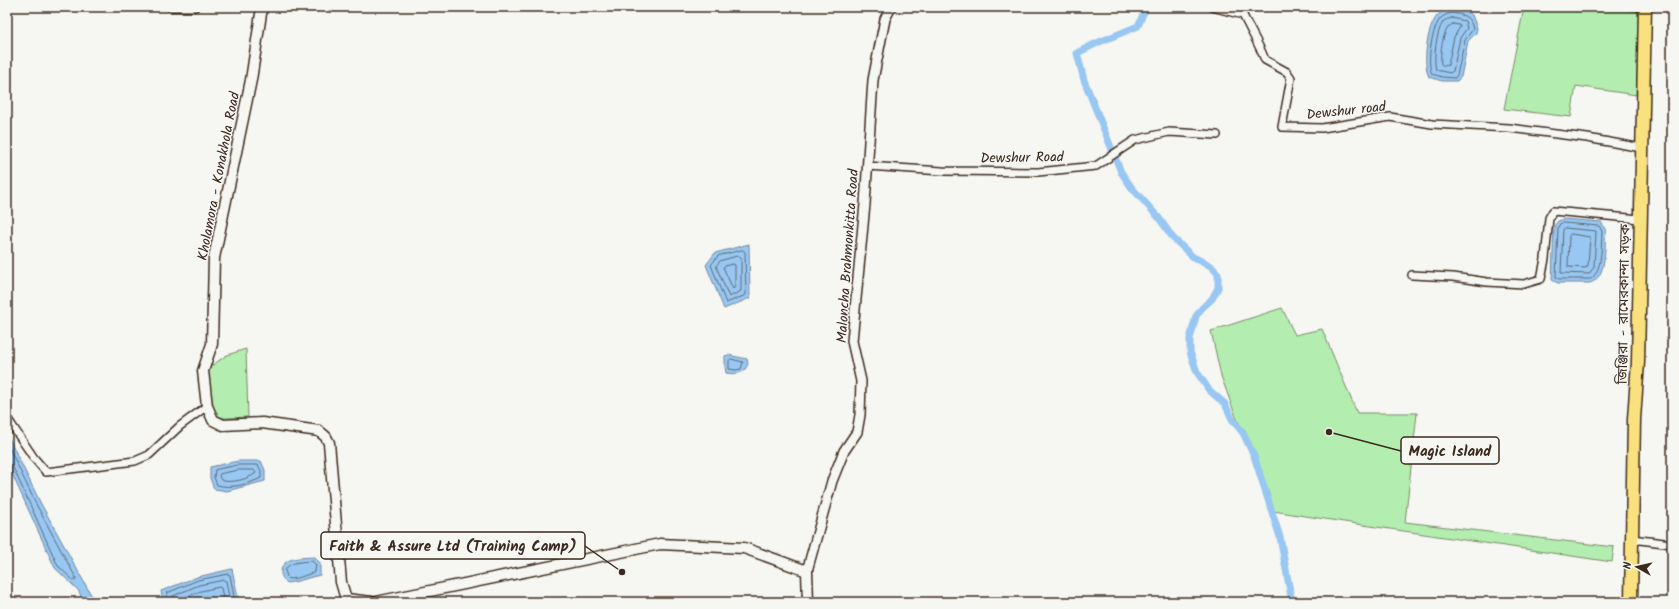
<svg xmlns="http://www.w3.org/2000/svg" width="1679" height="609" viewBox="0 0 1679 609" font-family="Kalam,'Noto Sans Bengali',sans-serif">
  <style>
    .green { fill: #b4edb0; stroke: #788c67 }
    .water { fill: #97c7f2; stroke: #72889d }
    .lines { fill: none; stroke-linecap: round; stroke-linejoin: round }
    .shore { stroke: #606973; stroke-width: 1 }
    .canal { stroke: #97c7f2; stroke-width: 7 }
    .minor-casing { stroke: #3b2a1e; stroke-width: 10 }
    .tertiary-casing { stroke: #3b2a1e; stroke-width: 12 }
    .secondary-casing { stroke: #3b2a1e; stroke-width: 13 }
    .primary-casing { stroke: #3b2a1e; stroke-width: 15 }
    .minor { stroke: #f6f6f2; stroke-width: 7 }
    .tertiary { stroke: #f6f6f2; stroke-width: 9 }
    .secondary { stroke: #f6f6f2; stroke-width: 10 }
    .primary { stroke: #fae180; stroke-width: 12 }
    .labels { text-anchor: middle; stroke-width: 3; stroke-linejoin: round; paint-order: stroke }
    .street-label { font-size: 14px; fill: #3b2a1e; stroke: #f6f6f2 }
    .leader { fill: none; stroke: #3b2a1e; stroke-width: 1.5 }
    .callout-dot { fill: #3b2a1e; stroke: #f6f6f2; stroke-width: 1.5 }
    .callout { fill: #f6f6f2; stroke: #3b2a1e; stroke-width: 1.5 }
    .callout-label { font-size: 15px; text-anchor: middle; font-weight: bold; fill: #3b2a1e }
  </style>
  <rect width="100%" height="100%" fill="#f6f6f2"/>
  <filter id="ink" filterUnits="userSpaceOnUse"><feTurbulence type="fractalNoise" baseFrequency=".025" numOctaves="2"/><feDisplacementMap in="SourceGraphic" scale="8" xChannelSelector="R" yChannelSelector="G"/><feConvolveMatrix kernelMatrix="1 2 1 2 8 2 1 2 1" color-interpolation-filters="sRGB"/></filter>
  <g filter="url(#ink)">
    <path class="green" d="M1524,7H1605L1640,12L1636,95L1576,86L1571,117L1504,109Z
      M1282,308L1295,335L1322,329L1357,413H1417L1405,522L1614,547L1612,562L1370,526L1273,511L1251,446L1236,417L1221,376L1211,331Z
      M246,349L248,417C241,417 233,418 226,418C203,416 206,388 204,371L227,355Z"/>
    <path class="water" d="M1450,9L1465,11L1472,15L1477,28L1476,33L1468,41L1461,77L1457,81H1442L1429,77C1422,63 1427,28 1437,16C1440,12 1445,10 1450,9Z
      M1563,219L1601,222L1606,230C1604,246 1608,277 1590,283H1558L1552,280L1554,226L1558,221Z
      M749,244L750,298L724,309L706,265L715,253Z
      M728,355L747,359L748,364L744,371L736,374L726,373L725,367V356Z
      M7,434L40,502L95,602H84L78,590L55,568L7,463Z
      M238,461H261L265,470V481L227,491L214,489L210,478V467Z
      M314,557L320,563V575C309,577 299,582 287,583C284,580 281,577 281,572C282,556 303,558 314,557Z
      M232,569L239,602H163L161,591L197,577Z"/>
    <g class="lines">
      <path class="shore" d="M1452,13C1464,15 1470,16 1473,29L1465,40L1457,75L1455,78L1442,77L1432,74C1426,63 1432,27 1441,18C1444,15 1448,14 1452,13Z
        M1452,18L1465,21L1467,28L1460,38L1453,71L1450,73L1436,70C1433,59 1436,32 1443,22C1446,19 1449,19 1452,18Z
        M1453,24L1459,25L1460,27L1454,37L1448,65L1444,66L1441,64C1440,54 1442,27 1453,24Z
        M1564,223L1599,226L1602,231C1601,245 1603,270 1591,279H1559L1556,277L1558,227L1560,224Z
        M1565,228L1596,231L1594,267L1589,274L1561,273L1563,230Z
        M1571,234L1590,237L1588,265L1586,268L1568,267L1569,236Z
        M743,250L745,252L746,295L726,303L711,265L718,256Z
        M738,256L741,258V291L729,297L716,266L720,261Z
        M733,264L735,265V287L733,289L723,267L725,266Z
        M731,359L743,362L741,369L736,370L729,369V361Z
        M7,443L36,504L76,578L75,581L73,580L58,566L12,465L7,463
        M238,465H258L261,471V478C249,484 231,489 217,485L214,477L215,470Z
        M239,470H254L256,473C249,479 230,484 221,480L219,476L220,474Z
        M312,561L316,565L315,572L298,578L289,579L287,577L285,570C290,561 303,562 312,561Z
        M167,602V593L198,580L228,574L230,575L235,602
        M172,602L173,596L199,585L224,580L226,581L230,602
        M178,602L179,600L201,591L219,587L221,588L224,602"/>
      <path class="canal" d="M1146,7L1138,26L1097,43L1077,53L1084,80L1121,172L1132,188L1159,218L1173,238L1193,257L1211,266L1218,274V288L1212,299L1202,308L1196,316L1190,339V352L1197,372L1209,390L1225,404L1232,419L1243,433L1254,456L1280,537L1292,602"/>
      <g class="minor-casing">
        <path id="minor" d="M171,7H195
          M1212,7L1243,15C1250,30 1259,44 1265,60L1287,72L1291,78L1282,127L1322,128L1390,117L1432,124L1509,128L1587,138L1642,148
          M867,166L942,171L1038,172L1096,166L1135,140L1169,132L1217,135
          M1412,275L1453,277L1487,282L1524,284L1541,279L1545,259L1549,218L1553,211L1640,219
          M7,418L34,458L46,472L135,461L149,455L180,426L207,406
          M1632,539L1672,544"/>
      </g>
      <g class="tertiary-casing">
        <path id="tertiary" d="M807,571L832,481L844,451L857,432L860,415L861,381L852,341L865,204L873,80L885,19L891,7"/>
      </g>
      <g class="secondary-casing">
        <path id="secondary" d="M262,7L251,80L214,258L212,344L203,371L207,406L213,420L223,425L262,423L319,431L326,437L329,443L341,582L346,599L372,602
          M376,602L660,544L744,548L807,571L808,602"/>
      </g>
      <g class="primary-casing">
        <path id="primary" d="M1631,602L1634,419L1638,362L1645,7"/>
      </g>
      <use href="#minor" class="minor"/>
      <use href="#tertiary" class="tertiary"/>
      <use href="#secondary" class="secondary"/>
      <use href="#primary" class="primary"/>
    </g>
  </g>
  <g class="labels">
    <g class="street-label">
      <text transform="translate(1346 110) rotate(-6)" y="5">Dewshur road</text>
      <text transform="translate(1022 157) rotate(-1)" y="5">Dewshur Road</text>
      <text transform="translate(218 176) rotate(-79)" y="5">Kholamora - Konakhola Road</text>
      <text transform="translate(847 256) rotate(-86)" y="5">Maloncha Brahmonkitta Road</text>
      <text transform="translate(1623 304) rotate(-89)" y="5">জিঞ্জিরা - রামেরকান্দা সড়ক</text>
    </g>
  </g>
  <path class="leader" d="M1329 432L1401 451M622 572L585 546"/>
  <g class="callout-dot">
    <circle cx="1329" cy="432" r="4"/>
    <circle cx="622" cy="572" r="4"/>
  </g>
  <g class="callout">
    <rect x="1401" y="437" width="98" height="27" rx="4"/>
    <rect x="321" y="532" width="264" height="27" rx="4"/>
  </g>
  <g class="callout-label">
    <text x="1450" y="456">Magic Island</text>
    <text x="453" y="551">Faith &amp; Assure Ltd (Training Camp)</text>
  </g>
  <rect width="1679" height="609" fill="none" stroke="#f6f6f2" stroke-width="24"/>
  <rect x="12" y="12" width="1655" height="585" fill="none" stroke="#3b2a1e" stroke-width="1.5" filter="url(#ink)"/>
  <g transform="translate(1637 567) rotate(278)" stroke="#f6f6f2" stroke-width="3" paint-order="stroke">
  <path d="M0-3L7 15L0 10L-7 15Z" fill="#3b2a1e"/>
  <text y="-6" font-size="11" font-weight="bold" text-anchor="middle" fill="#3b2a1e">N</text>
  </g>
</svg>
